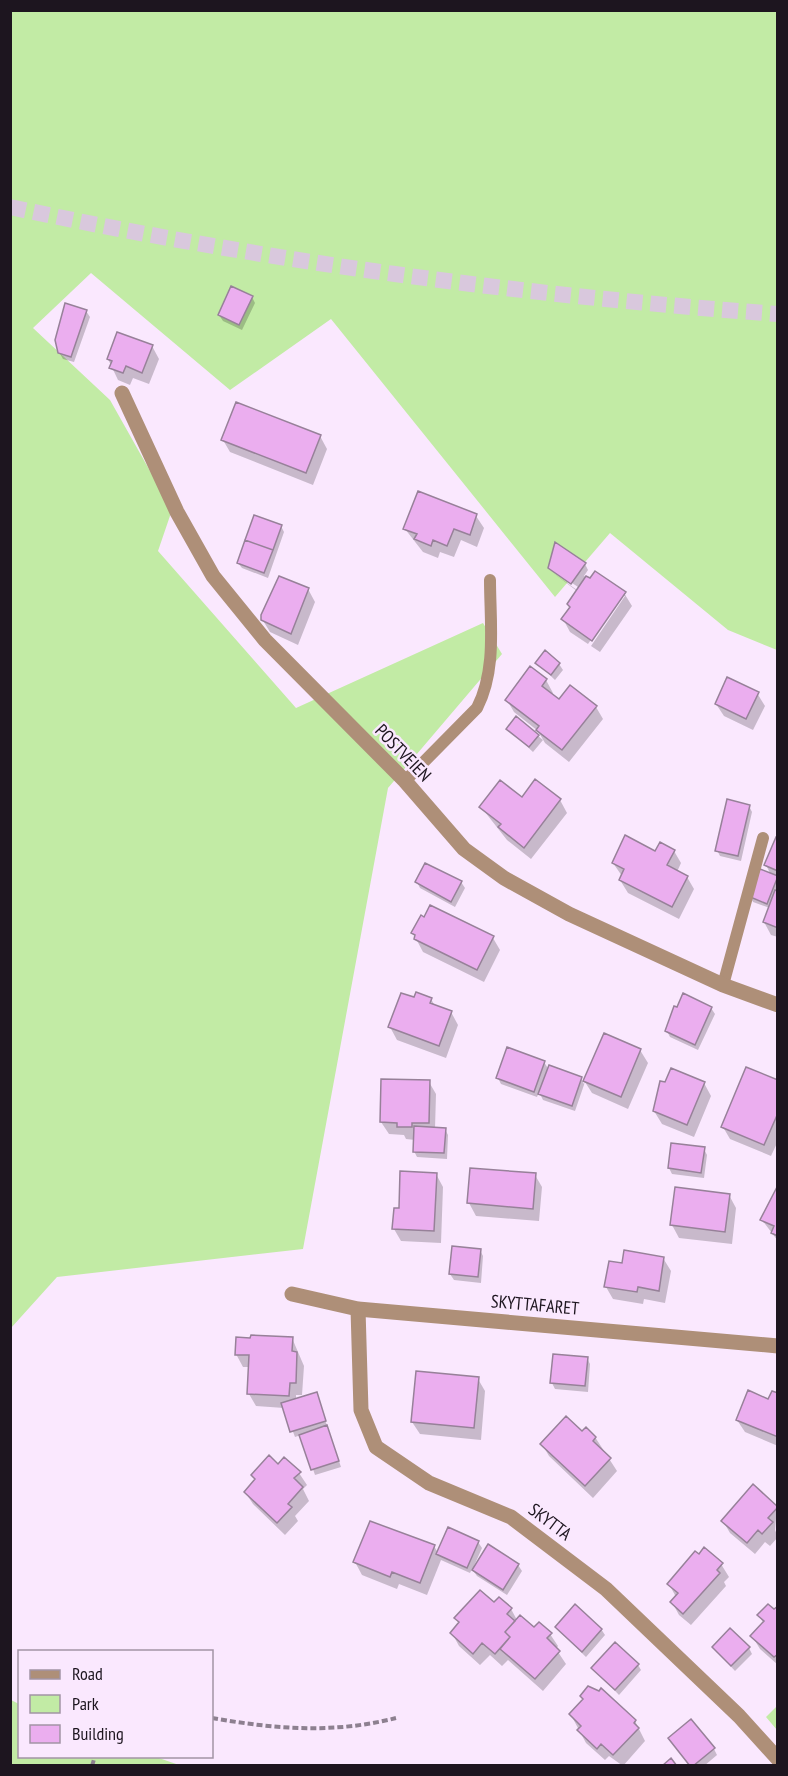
<svg xmlns="http://www.w3.org/2000/svg" width="788" height="1776" viewBox="0 0 788 1776" font-family="'PT Sans Narrow',sans-serif">
  <style>
    .green { fill: #c2eba5 }
    .shadow { fill: #0003 }
    .building { fill: #ebaeef; stroke: #978199; stroke-width: 1.5 }
    .lines { fill: none; stroke-linecap: round; stroke-linejoin: round }
    .trunk-tunnel { stroke: #d9c8dd; stroke-width: 16; stroke-dasharray: 16 8; stroke-linecap: butt }
    .path { stroke: #8d8090; stroke-width: 4; stroke-dasharray: 6 3; stroke-linecap: butt }
    .service { stroke: #ae8f78; stroke-width: 12 }
    .minor { stroke: #ae8f78; stroke-width: 15 }
    .labels { text-anchor: middle; stroke-width: 5; stroke-linejoin: round; paint-order: stroke }
    .street-label { font-size: 18px; fill: #1d151f; stroke: #fae8fe }
  </style>
  <rect width="100%" height="100%" fill="#fae8fe"/>
  <path class="green" d="M11,11H777V650L728,630L610,533L555,597L331,319L230,390L91,273L33,328L110,400L172,510L158,551L296,708L483,623L502,654L388,788L303,1249L57,1277L11,1328Z
    M11,1700L19,1704L20,1756L156,1757L179,1765H11Z
    M777,1706V1730L766,1717Z"/>
  <path class="shadow" d="M252,297L255,303L242,330L223,321L219,315Z
    M86,311L90,317L74,362L63,359L59,352Z
    M152,346L159,359L149,384L133,378L130,385L118,380L108,359Z
    M320,436L327,449L313,485L230,452L223,440Z
    M419,493L476,516L484,528L477,547L461,540L454,557L440,552L438,558L423,552L405,529Z
    M281,526L284,532L268,578L242,568L238,563Z
    M585,564L588,570L584,576L624,593L632,606L600,652L591,646L625,596H621L588,644L570,632L563,619L577,591L553,573L577,590L578,587L550,568Z
    M308,589L315,602L298,645L270,632L262,619Z
    M537,663L559,664L563,670L555,680Z
    M546,680L553,693L551,695L559,701L596,707L603,719L569,762L545,743L538,731L514,712L507,700Z
    M757,693L765,706L753,730L724,716L716,704Z
    M516,718L543,740L533,752L508,729Z
    M536,781L560,800L567,813L531,859L507,840L481,807L522,799Z
    M749,806L752,812L741,861L720,856L717,850Z
    M778,839L776,874L778,937L771,935L764,922L770,908L753,902L750,896L771,875L766,865Z
    M674,851L681,863L677,872L687,877L694,889L679,919L628,893L620,880L622,876L613,863Z
    M417,882H461L465,888L455,907L420,888Z
    M413,933L493,938L500,950L484,982L423,952Z
    M415,999H431L435,1006L451,1012L458,1025L446,1058L397,1040L390,1027Z
    M711,1008L715,1014L698,1050L670,1037L667,1031L677,1009Z
    M605,1035L640,1050L648,1063L628,1109L592,1093L585,1082L575,1111L543,1100L539,1092L537,1097L501,1084L498,1078L544,1062L549,1070L581,1079L584,1084Z
    M429,1082L436,1094L435,1129H445L448,1135L447,1159L417,1157L414,1151L415,1140L406,1139L404,1135L389,1134L381,1122Z
    M778,1082V1141L771,1156L730,1139L723,1127Z
    M666,1083H704L711,1096L694,1137L662,1124L654,1111Z
    M704,1149L707,1155L704,1178L672,1174L669,1168Z
    M436,1174L443,1187L441,1243L401,1241L394,1229Z
    M535,1175L542,1187L539,1221L476,1216L469,1203Z
    M777,1187L778,1241L762,1220Z
    M729,1195L736,1208L732,1244L679,1238L672,1225Z
    M480,1250L483,1256L481,1283L454,1280L450,1274Z
    M663,1258L671,1271L665,1303L644,1299L643,1304L613,1299L606,1287L623,1265Z
    M292,1338L304,1366L302,1395H296V1400L316,1393L341,1467L315,1475L301,1435L295,1437L284,1408L256,1406L249,1394L250,1367H243L236,1354Z
    M587,1358L590,1364L588,1392L555,1389L552,1383Z
    M478,1379L485,1391L481,1440L420,1434L412,1422Z
    M778,1395V1446L745,1432L737,1420Z
    M582,1433L595,1437L617,1471L593,1498L549,1456L542,1444Z
    M278,1466L299,1473L307,1485L303,1489L309,1501L295,1516L298,1521L285,1535L253,1504L245,1492L256,1481Z
    M777,1507L775,1530L778,1537L770,1546L765,1542L755,1554L730,1533L723,1521Z
    M478,1542L482,1548L474,1566L518,1565L522,1571L507,1595L477,1576L472,1569L470,1573L441,1560L427,1595L399,1584L397,1589L362,1575L355,1562L434,1546L438,1553Z
    M721,1564L729,1577L724,1582L726,1586L691,1625L679,1615L672,1602L676,1597L669,1584Z
    M494,1604L511,1609L517,1620L550,1634L558,1646L556,1649L566,1664L543,1691L508,1660L502,1666L490,1655L480,1665L459,1646L452,1633L459,1624L456,1619Z
    M778,1608V1665L760,1649L752,1636L764,1624L759,1616Z
    M556,1628L601,1629L605,1635L586,1657Z
    M713,1647L749,1648L752,1654L735,1671Z
    M638,1665L641,1670L619,1695L593,1668Z
    M584,1700L635,1721L645,1741L623,1766L609,1756L605,1760L586,1743L571,1715Z
    M714,1749L717,1755L704,1766H691Z"/>
  <path class="building" d="M231,286L253,296L239,325L218,315Z
    M65,303L87,310L71,357L58,353L55,340Z
    M117,332L153,345L142,373L126,366L123,373L109,368L112,361L107,359Z
    M236,402L321,435L306,473L221,440Z
    M418,491L477,514L470,535L454,529L447,546L433,540L431,546L414,539L417,534L403,529Z
    M254,515L282,525L273,550L245,540Z
    M245,540L273,550L264,573L237,563Z
    M555,542L586,563L571,584L548,568Z
    M595,571L626,592L592,641L561,619L570,607L567,604L586,576L590,578Z
    M279,576L309,588L291,634L261,620V615Z
    M545,650L560,663L551,675L535,663Z
    M530,666L547,679L542,686L559,699L570,685L597,706L562,750L536,730L539,726L505,700Z
    M727,677L759,692L746,719L715,704Z
    M516,716L539,735L529,747L506,729Z
    M535,779L561,799L524,848L498,827L501,824L479,807L500,780L522,797Z
    M727,799L750,805L738,856L715,851Z
    M625,835L655,851L660,842L675,850L667,865L688,876L672,907L619,880L624,869L612,863Z
    M776,837L778,838V871L764,865Z
    M425,863L462,881L451,902L415,882Z
    M760,869L778,876L767,904L748,896Z
    M775,890L778,891V928L763,922Z
    M430,905L494,936L477,970L414,939L415,935L411,933L421,915L424,917Z
    M416,992L432,998L430,1003L452,1011L439,1046L388,1027L401,993L414,997Z
    M683,993L712,1007L695,1045L665,1031L674,1006L677,1007Z
    M604,1033L641,1049L621,1097L583,1081Z
    M507,1047L545,1061L534,1092L496,1078Z
    M549,1065L582,1077L572,1106L538,1094Z
    M746,1067L778,1080V1113L764,1145L721,1127Z
    M671,1068L705,1082L687,1125L653,1111L660,1081L665,1082Z
    M381,1079L430,1080L429,1123H412V1127H397V1123L380,1122Z
    M414,1126L446,1128L444,1153L413,1152Z
    M671,1143L705,1147L701,1173L668,1168Z
    M470,1168L536,1173L533,1209L467,1203Z
    M400,1171L437,1173L434,1231L392,1229L394,1208H399Z
    M778,1185V1236L771,1233L774,1226L760,1220Z
    M675,1187L730,1194L725,1232L670,1225Z
    M452,1246L481,1249L478,1277L449,1274Z
    M624,1250L664,1257L659,1291L638,1287L637,1292L604,1287L609,1261L622,1263Z
    M251,1335L293,1337L292,1351L297,1352L296,1383H290L289,1396L247,1394L249,1355H235L236,1337L250,1338Z
    M553,1354L588,1357L585,1386L550,1383Z
    M416,1371L479,1377L474,1428L411,1422Z
    M748,1390L768,1399L772,1391L778,1393V1437L736,1420Z
    M317,1392L326,1421L290,1432L281,1403Z
    M566,1416L582,1431L586,1427L596,1437L593,1441L611,1458L585,1486L540,1444Z
    M327,1425L339,1461L311,1470L299,1435Z
    M269,1455L278,1464L284,1457L301,1472L294,1478L303,1487L288,1504L292,1507L277,1523L244,1492L255,1479L251,1475Z
    M753,1484L778,1507L768,1518L773,1522L762,1534L758,1530L747,1543L721,1521Z
    M370,1521L435,1545L420,1583L392,1572L390,1577L353,1562Z
    M448,1527L479,1541L467,1568L436,1554Z
    M488,1544L519,1564L503,1590L472,1570Z
    M704,1547L723,1563L717,1570L720,1573L683,1614L670,1602L678,1593L667,1584L695,1551L699,1554Z
    M480,1590L494,1602L499,1597L512,1608L507,1614L515,1621L505,1632L510,1637L495,1654L482,1643L473,1654L450,1633L459,1622L454,1618Z
    M575,1604L602,1629L582,1652L555,1627Z
    M768,1604L774,1609L778,1606V1654L774,1657L750,1636L764,1621L757,1615Z
    M520,1615L534,1627L539,1622L552,1633L547,1638L560,1651L535,1679L500,1649L510,1637L505,1632Z
    M730,1628L750,1647L731,1666L712,1647Z
    M615,1642L639,1664L615,1690L591,1668Z
    M588,1686L599,1691L601,1688L636,1720L634,1723L639,1728L613,1755L601,1744L597,1749L577,1730L581,1726L569,1714L583,1699L580,1696Z
    M691,1719L715,1748L693,1766H690L668,1738Z
    M671,1758L677,1766H662Z"/>
  <g class="lines">
    <path class="trunk-tunnel" d="M10,207C264,261 519,295 778,314"/>
    <path class="path" d="M212,1718C275,1729 333,1734 396,1718
      M92,1766L95,1756"/>
    <path class="service" d="M405,781L477,708C497,669 490,622 490,580
      M723,985L763,838"/>
    <path class="minor" d="M122,393L177,512L213,576L265,640L405,781L464,849L504,878L569,914L723,985L778,1005
      M292,1294L358,1309L778,1346
      M358,1309L361,1410L376,1447L429,1483L511,1517L606,1589L739,1716L778,1759"/>
  </g>
  <g class="labels">
    <g class="street-label">
      <text transform="translate(403 753) rotate(46)" y="6">POSTVEIEN</text>
      <text transform="translate(535 1305) rotate(5)" y="6">SKYTTAFARET</text>
      <text transform="translate(550 1522) rotate(37)" y="6">SKYTTA</text>
    </g>
  </g>
  <rect width="788" height="1776" fill="none" stroke="#1d151f" stroke-width="24"/>
  <rect x="18" y="1650" width="195" height="108" fill="#fae8fe" stroke="#a294a5" stroke-width="1.5"/>
  <rect x="30" y="1670" width="30" height="9" fill="#ae8f78" stroke="#a294a5" stroke-width="1.5"/>
  <text x="72" y="1680" font-size="18" fill="#1d151f">Road</text>
  <rect x="30" y="1695" width="30" height="18" fill="#c2eba5" stroke="#a294a5" stroke-width="1.5"/>
  <text x="72" y="1710" font-size="18" fill="#1d151f">Park</text>
  <rect x="30" y="1725" width="30" height="18" fill="#ebaeef" stroke="#a294a5" stroke-width="1.5"/>
  <text x="72" y="1740" font-size="18" fill="#1d151f">Building</text>
</svg>
